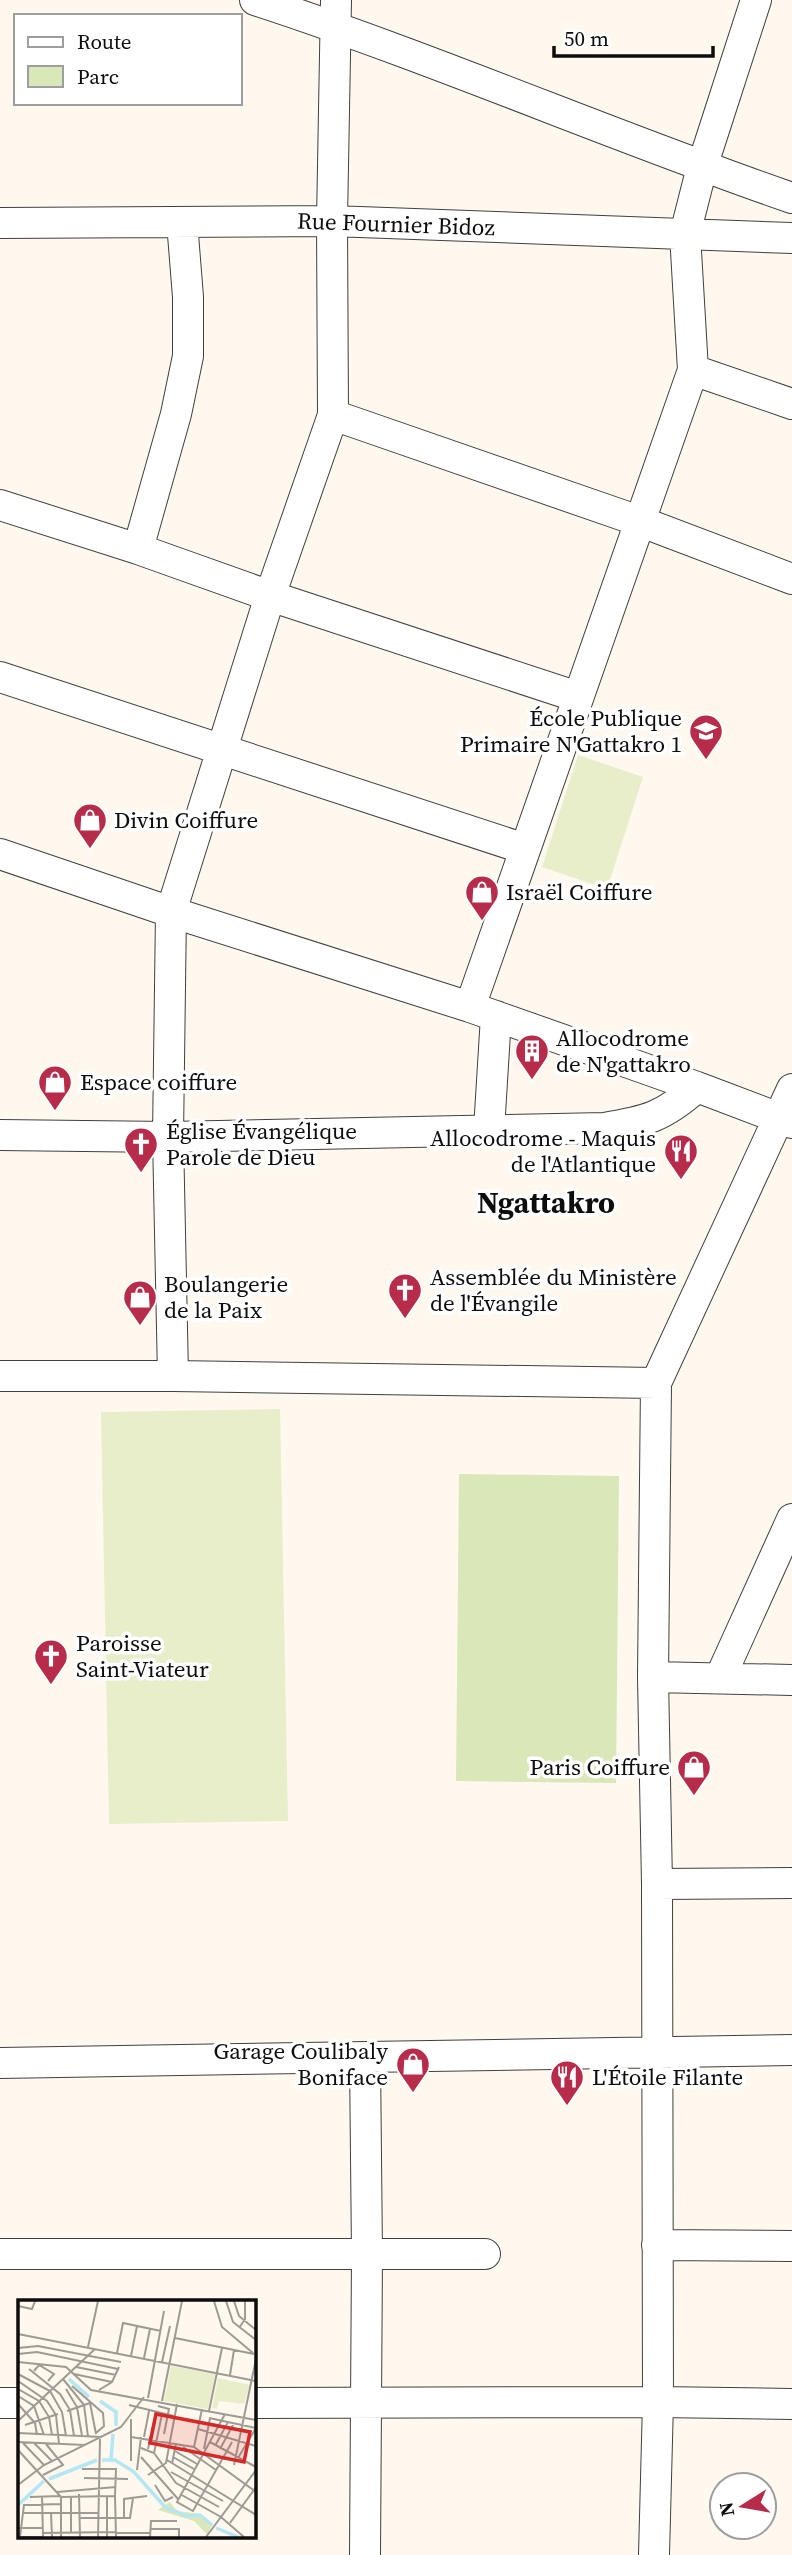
<svg xmlns="http://www.w3.org/2000/svg" width="792" height="2555" viewBox="0 0 792 2555" font-family="'Source Serif 4',serif">
  <style>
    .green { fill: #d9e7b9 }
    .pitch { fill: #e8eeca }
    .lines { fill: none; stroke-linecap: round; stroke-linejoin: round }
    .minor-casing { stroke: #404040; stroke-width: 32 }
    .minor { stroke: #fff; stroke-width: 30 }
    .labels { text-anchor: middle; stroke-width: 7; stroke-linejoin: round; paint-order: stroke }
    .street-label { font-size: 23px; fill: #0d0d0d; stroke: #fff }
    .poi-label { font-size: 23px; fill: #0d0d0d; stroke: #fff; text-anchor: start }
    .district-label { font-size: 30px; font-weight: bold; fill: #0d0d0d; stroke: #fff }
    .inset-river { fill: none; stroke: #b5e6f3; stroke-width: 3.5 }
    .inset-road { fill: none; stroke: #9e9a94; stroke-width: 2 }
    .view { fill: #d62828; fill-opacity: 0.15; stroke: #d62828; stroke-width: 3.5 }
    .inset-edge { fill: none; stroke: #0d0d0d; stroke-width: 3.5 }
  </style>
  <rect width="100%" height="100%" fill="#fef8ee"/>
  <path class="green" d="M459,1474L619,1476L616,1783L456,1781Z"/>
  <path class="pitch" d="M578,755L643,777L607,889L542,867Z
    M280,1409L288,1821L109,1824L101,1412Z"/>
  <g class="lines">
    <g class="minor-casing">
      <path id="minor" d="M255,0C436,59 612,136 792,198
        M0,223L332,221L792,238
        M693,370L792,404
        M333,415L639,521L792,579
        M0,505L138,549L270,596L578,697
        M138,549L176,414L188,356V297L182,222
        M0,677L525,849
        M0,854L171,912L470,1007L697,1087L792,1123
        M470,1007L693,370L685,234L702,167L756,0
        M489,1130L496,1016
        M0,1135L168,1137L604,1128C647,1121 663,1117 697,1087
        M0,1376H173L656,1383
        M173,1376L168,1137L171,912L270,596L333,415L332,221L336,0
        M653,1677L792,1680
        M720,1678L792,1519
        M657,1884L792,1883
        M0,2063L792,2050
        M657,2245L792,2246
        M0,2254H485
        M0,2403H19
        M254,2403L658,2402L792,2404
        M365,2555L367,2255L365,2059
        M654,2555L658,2402L657,1884L653,1677L656,1383L792,1089"/>
    </g>
    <use href="#minor" class="minor"/>
  </g>
  <defs>
    <g id="school-pin" transform="scale(1.75)"><path d="M0 17L-7.5 6A9.5 9.5 0 1 1 7.5 6Z" fill="#b62c4a" stroke="#fff"/><path d="M0-5L7-2L0 1L-7-2ZM-4 1L0 2.5L4 1V4Q0 6-4 4Z" fill="#fff"/></g>
    <g id="shop-pin" transform="scale(1.75)"><path d="M0 17L-7.5 6A9.5 9.5 0 1 1 7.5 6Z" fill="#b62c4a" stroke="#fff"/><path d="M-5-2.5h2.3a2.7 3.5 0 0 1 5.4 0H5L5.5 6h-11ZM-1.5-2.5h3a1.5 2.3 0 0 0-3 0Z" fill="#fff"/></g>
    <g id="building-pin" transform="scale(1.75)"><path d="M0 17L-7.5 6A9.5 9.5 0 1 1 7.5 6Z" fill="#b62c4a" stroke="#fff"/><path d="M-4-6H4V6H1V3H-1V6H-4ZM-2.5-4.3h1.7v1.8h-1.7ZM.8-4.3h1.7v1.8H.8ZM-2.5-1h1.7V.8h-1.7ZM.8-1h1.7V.8H.8Z" fill="#fff"/></g>
    <g id="church-pin" transform="scale(1.75)"><path d="M0 17L-7.5 6A9.5 9.5 0 1 1 7.5 6Z" fill="#b62c4a" stroke="#fff"/><path d="M-1.2-6h2.4v3.5h3.3v2.4h-3.3V6h-2.4V-.1h-3.3v-2.4h3.3Z" fill="#fff"/></g>
    <g id="restaurant-pin" transform="scale(1.75)"><path d="M0 17L-7.5 6A9.5 9.5 0 1 1 7.5 6Z" fill="#b62c4a" stroke="#fff"/><path d="M-5-6h1v4h1v-4h1v4h1v-4h1v5L-1.5 .5V6h-2V.5L-5-1ZM5-6V6H3V1.5H1.5Q1.5-4 5-6Z" fill="#fff"/></g>
  </defs>
  <g fill-rule="evenodd">
    <use href="#school-pin" x="706" y="731"/>
    <use href="#shop-pin" x="90" y="820"/>
    <use href="#shop-pin" x="482" y="892"/>
    <use href="#building-pin" x="532" y="1051"/>
    <use href="#shop-pin" x="55" y="1082"/>
    <use href="#church-pin" x="141" y="1144"/>
    <use href="#restaurant-pin" x="681" y="1151"/>
    <use href="#church-pin" x="405" y="1290"/>
    <use href="#shop-pin" x="140" y="1297"/>
    <use href="#church-pin" x="51" y="1656"/>
    <use href="#shop-pin" x="694" y="1767"/>
    <use href="#shop-pin" x="413" y="2064"/>
    <use href="#restaurant-pin" x="567" y="2077"/>
  </g>
  <g class="labels">
    <g class="street-label">
      <text transform="translate(396 224) rotate(2)" y="8">Rue Fournier Bidoz</text>
    </g>
    <g class="poi-label">
      <text x="682" y="726" text-anchor="end">École Publique<tspan x="682" dy="26">Primaire N'Gattakro 1</tspan></text>
      <text x="114" y="828">Divin Coiffure</text>
      <text x="506" y="900">Israël Coiffure</text>
      <text x="556" y="1046">Allocodrome<tspan x="556" dy="26">de N'gattakro</tspan></text>
      <text x="80" y="1090">Espace coiffure</text>
      <text x="166" y="1139">Église Évangélique<tspan x="166" dy="26">Parole de Dieu</tspan></text>
      <text x="656" y="1146" text-anchor="end">Allocodrome - Maquis<tspan x="656" dy="26">de l'Atlantique</tspan></text>
      <text x="430" y="1285">Assemblée du Ministère<tspan x="430" dy="26">de l'Évangile</tspan></text>
      <text x="164" y="1292">Boulangerie<tspan x="164" dy="26">de la Paix</tspan></text>
      <text x="76" y="1651">Paroisse<tspan x="76" dy="26">Saint-Viateur</tspan></text>
      <text x="670" y="1775" text-anchor="end">Paris Coiffure</text>
      <text x="388" y="2059" text-anchor="end">Garage Coulibaly<tspan x="388" dy="26">Boniface</tspan></text>
      <text x="592" y="2085">L'Étoile Filante</text>
    </g>
    <g class="district-label">
      <text x="546" y="1213">Ngattakro</text>
    </g>
  </g>
  <g transform="translate(18 2300)">
    <rect width="238" height="238" fill="#fef8ee"/>
    <path d="M152,202L159,211L182,214L195,224L189,234L176,221L140,210Z" fill="#d9e7b9"/>
    <path d="M153,66L197,74L190,109L146,101ZM200,78L232,85L226,104L201,101L199,109L194,108Z" fill="#e8eeca"/>
    <path class="inset-river" d="M51,79L71,97M82,101L98,112V126M93,159L95,134M84,160H97L116,172L147,207L169,216L182,215L194,225M31,179L79,160M0,205L26,181M198,228L220,237"/>
    <path class="inset-road" d="M196,1L204,27L235,53M208,1L215,22L238,40M216,1L221,16L238,30M0,6L14,9L17,1M221,28L227,19V1M0,34L238,81M157,38L236,54M70,47L80,1M0,48L20,46L103,62M99,53L105,23L143,31M0,54L19,52L100,69M113,56L119,26M126,58L132,29M0,62L48,67L73,90L238,120M144,62L152,26M58,67L98,75M11,69L42,94L52,110L56,136M16,71L21,65L36,74L30,81M0,74L32,91L44,112L48,136M56,74L94,82M212,75L216,50M45,79L66,105L70,137M0,81L29,101L38,115L41,144M54,86L85,113L86,126L78,133M0,89L21,101L31,117L34,135M48,89L59,107L64,136M81,90L94,82L101,67M0,96L16,106L26,135M130,98L146,11M144,101L164,1M72,103L78,134M0,104L17,123L19,135M111,105L156,116M140,106L151,109L146,134M49,111L72,103M191,111L204,48M207,114L159,202L175,211L214,142M191,118L238,128M0,121L77,49M7,125L40,114M180,129L238,146M0,133L84,137M113,137L176,147L238,192M126,137L131,111M0,142L67,145M192,142L238,167M5,143L26,165M16,143L34,161M197,146L210,122M165,147L198,170M176,147L184,109M123,148L136,153L158,183L201,207M130,149L138,112M186,149L192,118M202,149L216,123M0,150L43,197V237M157,151L179,164M136,153L144,114M123,157L160,199M155,157L176,169M220,158L238,128M149,160L238,215M113,161V119M154,164L158,143M216,165L238,59M119,170L123,137M153,172L205,201M25,175L45,165L28,144M130,175L148,163L159,104M66,178L110,179M0,185L26,165L103,127L126,97M137,185L147,201L155,197M39,192L98,187M61,194L62,237M162,194L203,217L226,237M24,196L25,237M89,196V237M97,196L98,237M12,197L42,196M43,197L97,196L98,169H64M53,197V233M6,213H80M33,213L34,237M106,217V199L129,196M62,218H112L115,198M212,223L238,187M0,228H25M132,229H161V237M24,233L97,232M97,233H132M2,237L6,205L43,204M2,237H25M80,237L82,139M132,237L133,221H159M188,237L238,170"/>
    <path class="view" d="M138,114L232,132L226,162L132,143Z"/>
    <rect width="238" height="238" class="inset-edge"/>
  </g>
  <rect x="14" y="14" width="228" height="91" fill="#ffffff" stroke="#9e9e9e" stroke-width="2"/>
  <rect x="28" y="37" width="35" height="10" fill="#ffffff" stroke="#9e9e9e" stroke-width="2"/>
  <text x="77" y="49" font-size="21" fill="#0d0d0d">Route</text>
  <rect x="28" y="66" width="35" height="21" fill="#d9e7b9" stroke="#9e9e9e" stroke-width="2"/>
  <text x="77" y="84" font-size="21" fill="#0d0d0d">Parc</text>
  <g transform="translate(743 2506) rotate(259)"><circle r="33" fill="#ffffff" stroke="#9e9e9e" stroke-width="2"/>
  <path d="M0-5L12 26L0 18L-12 26Z" fill="#b62c4a"/>
  <text y="-10" font-size="19" font-weight="bold" text-anchor="middle" fill="#0d0d0d">N</text>
  </g>
  <path d="M554 46v10h159v-10" fill="none" stroke="#0d0d0d" stroke-width="3.5"/>
  <text x="564" y="46" font-size="21" fill="#0d0d0d" stroke="#ffffff" stroke-width="5" paint-order="stroke">50 m</text>
</svg>
